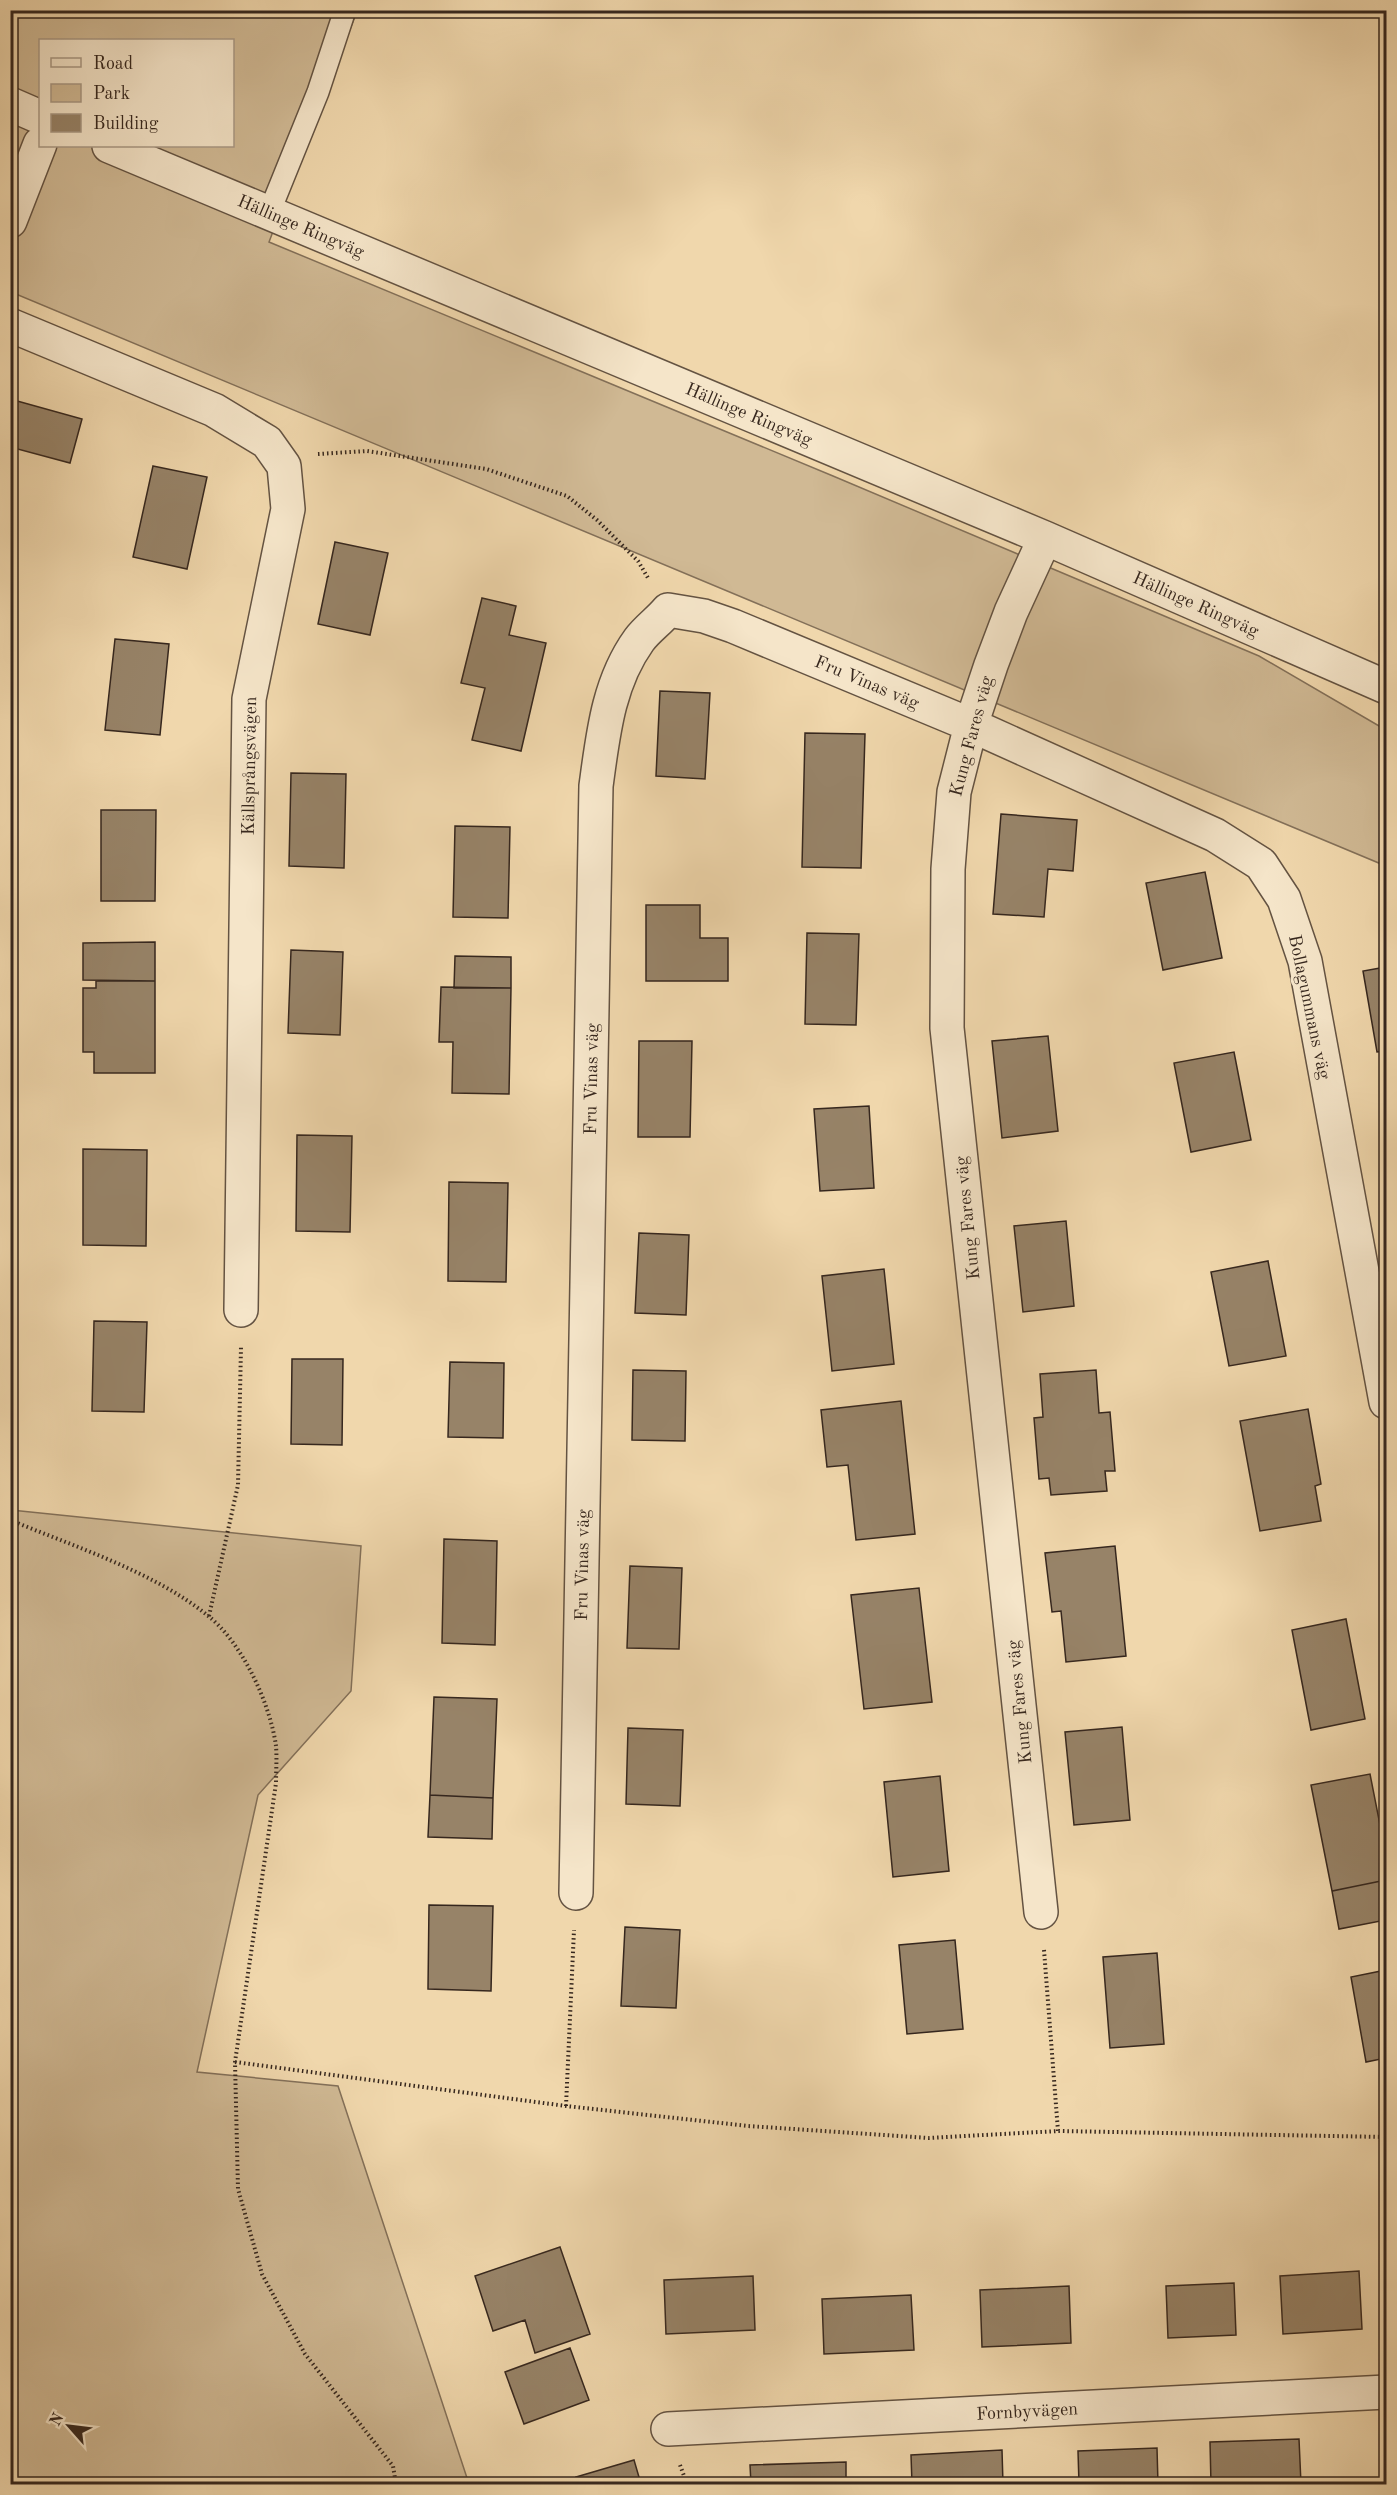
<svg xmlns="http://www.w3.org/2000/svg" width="1397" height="2495" viewBox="0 0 1397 2495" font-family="'Old Standard TT',serif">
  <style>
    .green { fill: #d0b994; stroke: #837059; stroke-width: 1.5; fill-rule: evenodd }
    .building { fill: #978368; stroke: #36271e; stroke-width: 1.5 }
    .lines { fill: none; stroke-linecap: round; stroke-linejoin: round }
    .lane-casing { stroke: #645342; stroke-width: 24 }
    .street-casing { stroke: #645342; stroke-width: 36 }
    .path { stroke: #36271e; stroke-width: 4; stroke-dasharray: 1.5 3; stroke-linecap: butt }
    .lane { stroke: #f5e5c9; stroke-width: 21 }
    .street { stroke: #f5e5c9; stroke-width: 33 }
    .labels { text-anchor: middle; stroke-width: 6; stroke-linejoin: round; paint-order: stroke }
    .street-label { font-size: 18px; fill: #36271e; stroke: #f5e5c9 }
  </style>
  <rect width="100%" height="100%" fill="#f0d7ac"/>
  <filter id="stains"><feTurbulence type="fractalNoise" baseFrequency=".00333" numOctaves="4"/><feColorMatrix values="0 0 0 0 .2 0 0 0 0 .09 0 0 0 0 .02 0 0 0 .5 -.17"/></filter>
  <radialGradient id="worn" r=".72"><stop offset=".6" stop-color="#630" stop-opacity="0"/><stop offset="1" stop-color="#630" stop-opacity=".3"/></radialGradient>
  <path class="green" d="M10,11H357L269,242L833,476L1259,656L1386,730V866L11,292ZM40,40H232V146H40Z
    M11,1510L361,1546L351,1691L258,1795L197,2072L338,2086L469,2484H11Z"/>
  <path class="building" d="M10,399L82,419L70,463L10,447Z
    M153,466L207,477L187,569L133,557Z
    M335,542L388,553L370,635L318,624Z
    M482,598L516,606L509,635L546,643L521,751L472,740L485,688L461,683Z
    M115,639L169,644L160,735L105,730Z
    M660,691L710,693L705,779L656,776Z
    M805,733L865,734L861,868L802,867Z
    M291,773L346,774L344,868L289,866Z
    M101,810H156L155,901H101Z
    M1001,814L1077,820L1073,871L1048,869L1044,917L993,914Z
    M455,826L510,827L508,918L453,917Z
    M1205,872L1222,958L1163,970L1146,883Z
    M646,905H700V938H728V981H646Z
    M807,933L859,934L856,1025L805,1024Z
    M155,942V981L83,980V943Z
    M291,950L343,952L340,1035L288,1033Z
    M455,956L511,957V988H454Z
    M1386,967V1051L1377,1052L1363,971Z
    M96,981H155V1073H94V1052H83V988H96Z
    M441,987L511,988L509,1094L452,1093L453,1042H439Z
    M1048,1036L1058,1131L1002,1138L992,1041Z
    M639,1041H692L690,1137H638Z
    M1234,1052L1251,1140L1191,1152L1174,1063Z
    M869,1106L874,1188L820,1191L814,1109Z
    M297,1135L352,1136L350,1232L296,1231Z
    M83,1149L147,1150L146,1246L83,1245Z
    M449,1182L508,1183L506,1282L448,1281Z
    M1066,1221L1074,1306L1023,1312L1014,1226Z
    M639,1233L689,1235L686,1315L635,1313Z
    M1268,1261L1286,1356L1229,1366L1211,1272Z
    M884,1269L894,1364L832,1371L822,1276Z
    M94,1321L147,1322L144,1412L92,1411Z
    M292,1359H343L342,1445L291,1444Z
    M450,1362L504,1363L503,1438L448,1437Z
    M633,1370L686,1371L685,1441L632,1440Z
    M1096,1370L1099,1413L1110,1412L1115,1471H1105L1107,1491L1051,1495L1049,1478L1039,1479L1034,1418L1043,1417L1040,1374Z
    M901,1401L915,1534L856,1540L848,1465L827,1467L821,1410Z
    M1308,1409L1321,1484L1315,1486L1321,1521L1260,1531L1240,1421Z
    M444,1539L497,1541L495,1645L442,1643Z
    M1115,1546L1126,1656L1066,1662L1061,1611L1052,1612L1045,1553Z
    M630,1566L682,1568L679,1649L627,1648Z
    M919,1588L932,1702L864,1709L851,1595Z
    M1346,1619L1365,1719L1311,1730L1292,1630Z
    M434,1697L497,1699L493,1798L430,1795Z
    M1122,1727L1130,1820L1074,1825L1065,1732Z
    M628,1728L683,1730L680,1806L626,1804Z
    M1370,1774L1380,1825L1386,1824V1880L1332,1891L1311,1785Z
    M940,1776L949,1871L893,1877L884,1782Z
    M430,1795L493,1798L492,1839L428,1837Z
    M1386,1880V1920L1339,1929L1332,1891Z
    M429,1905L493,1906L491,1991L428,1989Z
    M625,1927L680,1930L676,2008L621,2006Z
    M955,1940L963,2029L907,2034L899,1945Z
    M1157,1953L1164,2044L1110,2048L1103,1957Z
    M1386,1970V2058L1366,2062L1351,1977Z
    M560,2247L590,2334L535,2353L525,2320L493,2331L475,2276Z
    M1359,2271L1362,2329L1283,2334L1280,2276Z
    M753,2276L755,2330L666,2334L664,2280Z
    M1234,2283L1236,2335L1168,2338L1166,2286Z
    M1069,2286L1071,2343L982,2347L980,2290Z
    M911,2295L914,2350L824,2354L822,2299Z
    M570,2348L589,2400L524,2424L505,2372Z
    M1299,2439L1301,2484H1211L1210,2442Z
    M1157,2448L1158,2484H1079L1078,2451Z
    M1002,2450L1003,2484H912L911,2455Z
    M634,2460L641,2484H579L576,2477Z
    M846,2462V2484H751L750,2465Z"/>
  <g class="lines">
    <g class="lane-casing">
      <path id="lane" d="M269,213L318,92L345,10"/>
    </g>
    <g class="street-casing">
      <path id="street" d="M10,104L40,117
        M109,146L1045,538L1386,687
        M10,221L40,144
        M10,325L214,410L267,442L284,466L288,509L249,699L241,1310
        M576,1893L596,786C603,735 608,683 639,640C647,629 659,621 668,610L704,616L733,626L971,725L1215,835L1261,864L1284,899L1305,961L1386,1402
        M1041,1912L947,1028L948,869L954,792L971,725L991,665L1011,612L1045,538
        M668,2429L1386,2392"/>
    </g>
    <path class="path" d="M318,454L367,451L486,469L567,496L597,520L638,561L648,578
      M10,1520C73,1546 154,1572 207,1615C242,1642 270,1703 276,1746C277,1758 276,1771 276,1783L235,2062L238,2189L262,2274L305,2354L393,2466L396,2484
      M209,1616L238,1485L241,1347
      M1044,1950L1058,2131
      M235,2062L566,2106L748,2126L929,2138L1058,2131L1386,2137
      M566,2106L574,1930
      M680,2465L687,2484"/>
    <use href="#lane" class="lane"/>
    <use href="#street" class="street"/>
  </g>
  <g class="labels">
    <g class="street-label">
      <text transform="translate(301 226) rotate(23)" y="6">Hällinge Ringväg</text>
      <text transform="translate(749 414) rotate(23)" y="6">Hällinge Ringväg</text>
      <text transform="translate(1196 604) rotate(24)" y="6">Hällinge Ringväg</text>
      <text transform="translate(867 682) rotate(23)" y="6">Fru Vinas väg</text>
      <text transform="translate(971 736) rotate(-75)" y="6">Kung Fares väg</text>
      <text transform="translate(249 766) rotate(-89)" y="6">Källsprångsvägen</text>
      <text transform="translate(1310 1007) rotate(78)" y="6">Bollagummans väg</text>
      <text transform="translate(591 1079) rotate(-89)" y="6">Fru Vinas väg</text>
      <text transform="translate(967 1218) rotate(-96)" y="6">Kung Fares väg</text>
      <text transform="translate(582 1565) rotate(-89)" y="6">Fru Vinas väg</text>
      <text transform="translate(1019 1702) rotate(-96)" y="6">Kung Fares väg</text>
      <text transform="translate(1027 2411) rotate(-3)" y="6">Fornbyvägen</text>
    </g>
  </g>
  <rect width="1397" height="2495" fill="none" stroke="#f0d7ac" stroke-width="36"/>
  <rect x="12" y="12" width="1373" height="2471" fill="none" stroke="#36271e" stroke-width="3"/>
  <rect x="18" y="18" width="1361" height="2459" fill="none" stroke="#36271e" stroke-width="1.5"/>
  <rect x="39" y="39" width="195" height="108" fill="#f5e5c9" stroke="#a99985" stroke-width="1.5"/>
  <rect x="51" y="58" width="30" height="9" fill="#f5e5c9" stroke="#a99985" stroke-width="1.5"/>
  <text x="93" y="69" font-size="18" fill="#36271e">Road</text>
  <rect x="51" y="84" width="30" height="18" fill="#d0b994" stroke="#a99985" stroke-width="1.5"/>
  <text x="93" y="99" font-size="18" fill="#36271e">Park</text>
  <rect x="51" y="114" width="30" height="18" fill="#978368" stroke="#a99985" stroke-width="1.5"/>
  <text x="93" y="129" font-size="18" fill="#36271e">Building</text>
  <g transform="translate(69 2426) rotate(298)" stroke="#f5e5c9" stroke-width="4.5" paint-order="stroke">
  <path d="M0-4.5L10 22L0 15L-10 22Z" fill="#36271e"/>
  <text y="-9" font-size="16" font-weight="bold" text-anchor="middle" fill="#36271e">N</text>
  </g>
  <rect width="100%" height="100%" filter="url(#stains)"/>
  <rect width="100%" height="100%" fill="url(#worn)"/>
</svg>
